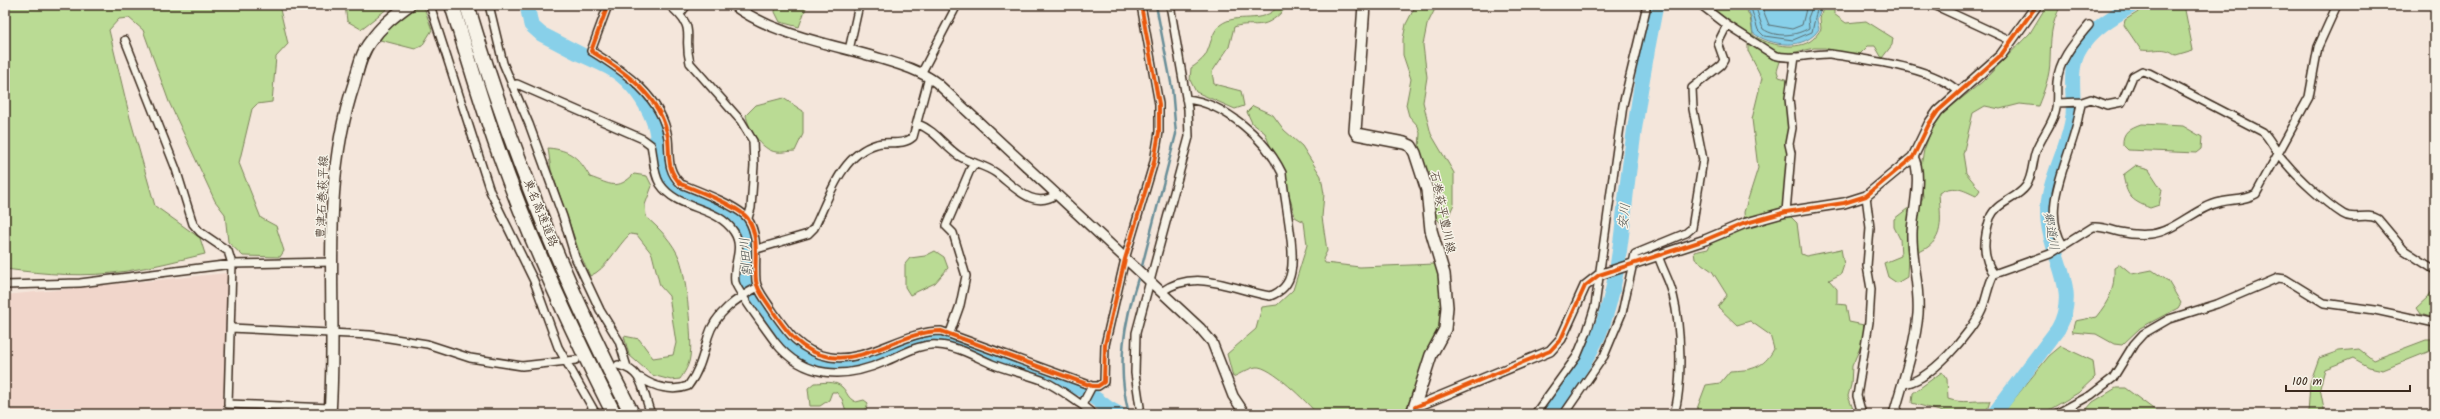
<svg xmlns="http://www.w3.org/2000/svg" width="2440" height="419" viewBox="0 0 2440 419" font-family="Kalam,'Klee One',sans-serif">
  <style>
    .built { fill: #f1d6cb }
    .green { fill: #badb94; stroke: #7a8259 }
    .water { fill: #88d0e9; stroke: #698e98 }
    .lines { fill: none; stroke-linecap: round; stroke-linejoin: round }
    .shore { stroke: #5a6c6f; stroke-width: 1 }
    .stream { stroke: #698e98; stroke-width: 2.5 }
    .river { stroke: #88d0e9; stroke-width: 15 }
    .minor-casing { stroke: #3b2a1e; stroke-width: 10 }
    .tertiary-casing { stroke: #3b2a1e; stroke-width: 12 }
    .secondary-casing { stroke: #3b2a1e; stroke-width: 14 }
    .motorway-casing { stroke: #3b2a1e; stroke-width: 17 }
    .minor { stroke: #f7f3e8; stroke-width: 7 }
    .tertiary { stroke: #f7f3e8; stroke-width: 9 }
    .secondary { stroke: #f7f3e8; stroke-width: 11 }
    .motorway { stroke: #f7f3e8; stroke-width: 14 }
    .cycleway-casing { stroke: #f7f3e8; stroke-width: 6 }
    .cycleway { stroke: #e8590c; stroke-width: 4 }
    .labels { text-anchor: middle; stroke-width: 3; stroke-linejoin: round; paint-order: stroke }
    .street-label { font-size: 12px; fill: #3b2a1e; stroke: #f7f3e8 }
    .water-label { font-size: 13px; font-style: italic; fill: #4e5451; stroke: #f7f3e8 }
  </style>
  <rect width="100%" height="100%" fill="#f4e6db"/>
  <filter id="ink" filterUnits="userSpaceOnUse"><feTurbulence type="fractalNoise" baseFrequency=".025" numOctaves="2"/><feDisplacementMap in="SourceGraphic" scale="8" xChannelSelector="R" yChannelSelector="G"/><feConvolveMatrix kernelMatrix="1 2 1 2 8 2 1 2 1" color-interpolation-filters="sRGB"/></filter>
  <g filter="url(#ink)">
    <path class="built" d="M227,273L229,277L223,414H5V295Z"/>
    <path class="green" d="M5,5H279L288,44L276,57L272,102L257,104L252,109L239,163L261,218L276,226L284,251L280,257L243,256L228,242L225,214L215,201L169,102L143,30L129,18L119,19L109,30L130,118L155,206L200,238L205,254C179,260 153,267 127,271C86,278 45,274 5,269Z
      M345,5H392L361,29L347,21Z
      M776,5H807L799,27L780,22L775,12Z
      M1280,5H1289C1282,12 1273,22 1263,24C1253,26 1244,23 1234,27L1229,47L1212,72L1214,84L1241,91L1244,106L1235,109L1196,92L1190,80L1191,68C1196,65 1202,60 1205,56C1211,46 1211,33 1220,25C1238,11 1260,27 1280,5Z
      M1416,5H1437L1427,25L1423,45L1427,77L1423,102L1431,134L1454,173V204L1444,226L1436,218L1430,173L1424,167L1419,149L1420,133L1418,126L1409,116L1406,105L1411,79L1403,55V39L1406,24Z
      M1707,5H1744L1750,17L1753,35C1767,45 1798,52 1813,39C1816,36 1819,32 1821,29L1820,18L1824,5H1834V14L1846,23L1866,21L1893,38L1892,45L1882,58L1875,46H1868L1857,57L1825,48H1814L1782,55L1777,71L1779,77L1786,79C1797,115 1788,174 1786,212L1797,223L1801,254L1806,256L1841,249L1844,265L1841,274L1829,280L1837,289V304L1846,305L1849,322L1864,325L1863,341L1852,366L1851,385L1848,396L1855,414H1695L1706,385L1720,383L1730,371C1751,370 1763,369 1774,349L1770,335L1750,321L1737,325L1718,307L1727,295L1712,271L1695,259L1694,252L1708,249L1712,241L1745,227L1744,212L1758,168L1752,119L1762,78L1748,51V34Z
      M2047,5H2061C2050,27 2051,37 2050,60C2050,76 2044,91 2038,106L2020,104L2000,109L1985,106L1973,113L1963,154L1966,173L1980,190L1976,196C1963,190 1953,184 1939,193C1941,226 1946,245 1908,256L1907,277L1897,283L1888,277L1884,263L1901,256L1900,239L1894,227V219L1907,209L1919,207L1923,197L1920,171L1924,150L1931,131L1942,114L1982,82L2030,33Z
      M2150,5H2184L2193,50L2176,55C2163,45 2156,52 2141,50L2124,25L2125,20Z
      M417,6L424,7L432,30L422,46L415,49L380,40L391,23Z
      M783,98L803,111V134L795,151C789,151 782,153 776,152C761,150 748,128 746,115L756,105Z
      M1253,106L1273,115L1284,130L1302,146L1321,176L1324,194L1322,217L1327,251L1323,259L1325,263L1360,267L1435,264L1443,283L1442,322L1404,414H1317C1308,403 1270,365 1256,367C1249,368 1240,374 1233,377L1227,354L1256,329L1262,307L1277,305L1293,290L1307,245L1304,222L1295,217L1280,160L1271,148L1265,133L1252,123L1247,112Z
      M2141,124L2183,126L2202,137L2201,149L2196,153L2128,150L2123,145C2122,132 2130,128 2141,124Z
      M548,148C571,150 579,158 590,177C611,184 617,191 634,174L647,176L652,186L645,205L646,217C659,228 674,243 680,260C686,276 693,340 690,357C689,365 685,372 680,379L671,380L652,375L629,355L624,336L639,339L653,358L673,355L676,343L669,296L660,286L652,254L637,235L630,234C616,247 607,269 590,276L580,254L551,170Z
      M2135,166L2149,170L2162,190L2159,205L2150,208C2130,200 2127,196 2123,175Z
      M935,251L944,257L948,268L935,283L910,295L905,287V264L910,258L925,256Z
      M2120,264L2132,274L2152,270L2168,281L2181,303L2178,308L2140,328L2122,345L2114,344L2096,334L2072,332L2075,321L2096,317C2109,301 2115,289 2114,268Z
      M2435,287V318L2420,314L2416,308L2428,297Z
      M2426,340H2435V349L2383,370L2369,367L2353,358L2325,369L2320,388L2325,414H2308L2310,383L2319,358L2339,351L2359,349L2373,360Z
      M2061,346L2093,361L2095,377L2078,393L2042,414H2002L2049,356Z
      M1942,372L1947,379L1948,399C1962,404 1975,400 1990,401L1986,414H1950L1912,403L1913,393Z
      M814,383C823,383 835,380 842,387C848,393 847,398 856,402L864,400L868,403L864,414H847L842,399L836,392H832L829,400L820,406H810L808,388Z
      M2116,388H2125L2160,414H2086V410L2093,402Z"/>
    <path class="water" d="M1746,5H1822L1817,20L1819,29C1805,51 1771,46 1753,33L1751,17Z"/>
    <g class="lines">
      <path class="shore" d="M1750,5L1758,30L1764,36L1793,40L1812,32L1818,5
        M1755,5L1763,29C1776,38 1796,36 1809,28L1808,18L1813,5
        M1761,5L1769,25L1792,29L1802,25L1807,5"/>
      <path class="stream" d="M1141,270L1176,134L1172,88L1156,5
        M1129,414C1116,365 1124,322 1139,275"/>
      <path class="river" d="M527,5L531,25L541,34C555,41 568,48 582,55C595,61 611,66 622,76C636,87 650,109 655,126C660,142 656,167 669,181C689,203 726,198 741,227C750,244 742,263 746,280C749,293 778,334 787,344C795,352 808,360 818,363C866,375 906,335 953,340L1084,390L1108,408L1119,414
        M1550,414C1567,388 1586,363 1599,334C1620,283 1622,223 1629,170C1636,114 1645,60 1656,5
        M1994,414L2058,329C2080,290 2052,261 2048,221C2044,184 2069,151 2073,115C2075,92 2067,68 2081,47C2093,28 2114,16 2133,5"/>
      <g class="minor-casing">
        <path id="minor" d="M430,5L490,191L534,281L558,347L596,414
          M489,5L503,63L529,124L563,217L575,257L600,310L619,341L627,367
          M608,5L591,51C624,71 662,97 668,138C670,156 666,170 681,184C696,190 739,206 748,219C760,238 754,259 756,281C757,290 765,299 770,307C786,331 800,352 830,357C868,363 903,331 941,331L1092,386H1098L1104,382L1105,345L1125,259L1154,162L1159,132V104L1141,5
          M669,5C699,30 682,33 690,63L741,121L753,141L754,165L751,208L748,218
          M1934,5L2012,41
          M680,14L687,5
          M1727,25L1774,55C1792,61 1811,53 1830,54C1866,60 1932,66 1959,92
          M125,40L176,169L193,224L200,232L228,251L232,264L228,404L331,408
          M849,50L859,5
          M922,72L957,5
          M512,85L517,84L643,139L651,145C654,158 653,173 660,184C678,211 717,205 734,232C745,249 732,264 735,282C737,291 768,332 775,342C804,379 845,379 884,362C902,355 919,343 938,345C957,346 976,357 992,364C1009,371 1027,374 1044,381C1057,387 1070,397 1082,405
          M2057,103L2082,102
          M918,124C936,131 944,146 959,156C970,163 985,165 996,173C1014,186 1033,211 1057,194
          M1786,212L1791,153L1789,144L1792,128L1789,98L1795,57
          M2063,245C2042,211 2064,170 2074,135C2078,124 2078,113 2082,102L2091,99L2107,105L2122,102L2133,76L2142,71L2149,73L2263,132C2272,141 2276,153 2285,162C2299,179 2324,202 2343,214C2354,221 2366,212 2378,219L2404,250L2435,270
          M757,249L808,234L814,228C829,198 841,154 877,144C889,141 903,146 913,137L929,77
          M1658,255C1662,269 1670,281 1673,295C1681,326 1683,384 1674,414
          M1994,274C1981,256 1984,238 1990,218C1996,202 2016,200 2026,186C2033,176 2032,162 2036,151C2041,138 2051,126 2055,113C2058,103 2056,92 2057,82C2059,59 2075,42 2089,25
          M5,285L80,283L232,264L333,262
          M1161,292C1197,267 1233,290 1270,296C1281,292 1289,284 1291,272C1296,250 1284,199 1282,173C1266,139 1225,103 1186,99
          M231,328L370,335L427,344L470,358L522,366L576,360
          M950,333L960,305L966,276L953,233L946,226L970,170L975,163
          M618,365C645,371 642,392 651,414
          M641,378C654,387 673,392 688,386C700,370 703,355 708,337C715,313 737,298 758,287
          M1902,384C1929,383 1972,332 1982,309C1987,297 1988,285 1994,274L2050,254L2093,227C2103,226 2110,230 2120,232C2129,234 2141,235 2151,234C2176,231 2196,207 2221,202C2234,199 2244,201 2256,194L2309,97L2318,47L2337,5
          M1092,386L1082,405L1093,414
          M1141,414L1135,373L1136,333L1189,137L1188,109L1170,5
          M1535,414L1577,356L1587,332L1595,306L1623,105L1647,5
          M1564,414L1604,356L1622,313L1635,254L1686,233L1692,228L1703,160L1693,109L1692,88L1721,65L1724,60L1718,43L1727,25L1701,5
          M1862,414L1857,396L1869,322L1871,289L1867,266L1870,228L1866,196
          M2056,414L2091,395L2113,378L2134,344L2143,334L2169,319L2217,304L2278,278L2285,279L2324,303L2375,310L2435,323"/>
      </g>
      <g class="tertiary-casing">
        <path id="tertiary" d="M733,5C775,35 826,43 875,57C898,64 918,69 937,83L1200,328L1212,342L1233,396L1245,414
          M1415,407L1550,351L1561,339L1585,286L1599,275L1705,240L1743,224L1786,212L1844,203L1866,196L1913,157L1929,124L1938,111L2001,55L2037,5
          M1894,414C1903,381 1915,347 1918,314C1920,286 1911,259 1912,232C1913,212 1923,174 1913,157"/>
      </g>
      <g class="secondary-casing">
        <path id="secondary" d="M1364,5L1355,131L1357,134L1404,143L1411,146L1415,153L1427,190L1431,230L1444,274L1447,307L1445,329L1431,355L1412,414
          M330,414C338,303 318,191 354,84C358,70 361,53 370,42C381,26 394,16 409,5"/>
      </g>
      <g class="motorway-casing">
        <path id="motorway" d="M452,5C467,53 481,102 498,150C530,240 571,329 614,414
          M467,5C509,146 564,283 632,414"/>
      </g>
      <use href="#minor" class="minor"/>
      <use href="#tertiary" class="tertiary"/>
      <use href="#secondary" class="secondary"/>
      <use href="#motorway" class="motorway"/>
      <g class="cycleway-casing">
        <path id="cycleway" d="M608,5L591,51C624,71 662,97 668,138C670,156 666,170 681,184C696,190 739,206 748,219C760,238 754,259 756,281C757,290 765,299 770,307C786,331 800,352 830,357C868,363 903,331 941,331L1092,386H1098L1104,382L1105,345L1125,259L1154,162L1159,132V104L1141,5
          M1415,407L1550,351L1561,339L1585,286L1599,275L1705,240L1743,224L1786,212L1844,203L1866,196L1913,157L1929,124L1938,111L2001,55L2037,5"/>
      </g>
      <use href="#cycleway" class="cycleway"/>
    </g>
  </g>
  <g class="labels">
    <g class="street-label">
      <text transform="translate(322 197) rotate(-88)" y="4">豊津石巻萩平線</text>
      <text transform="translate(1443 212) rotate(78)" y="4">石巻萩平豊川線</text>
      <text transform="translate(541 213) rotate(68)" y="4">東名高速道路</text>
    </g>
    <g class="water-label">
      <text transform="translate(1623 216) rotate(-83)" y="5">安川</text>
      <text transform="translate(2052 231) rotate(80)" y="5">郷道川</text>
      <text transform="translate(745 257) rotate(-95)" y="5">割田川</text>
    </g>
  </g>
  <rect width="2440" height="419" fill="none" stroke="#f7f3e8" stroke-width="20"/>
  <rect x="10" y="10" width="2420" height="399" fill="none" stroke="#3b2a1e" stroke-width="1.5" filter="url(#ink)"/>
  <path d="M2286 385v6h124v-6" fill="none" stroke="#3b2a1e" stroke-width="2"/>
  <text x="2292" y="385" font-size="12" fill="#3b2a1e" stroke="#f7f3e8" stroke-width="3" paint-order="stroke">100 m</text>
</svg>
